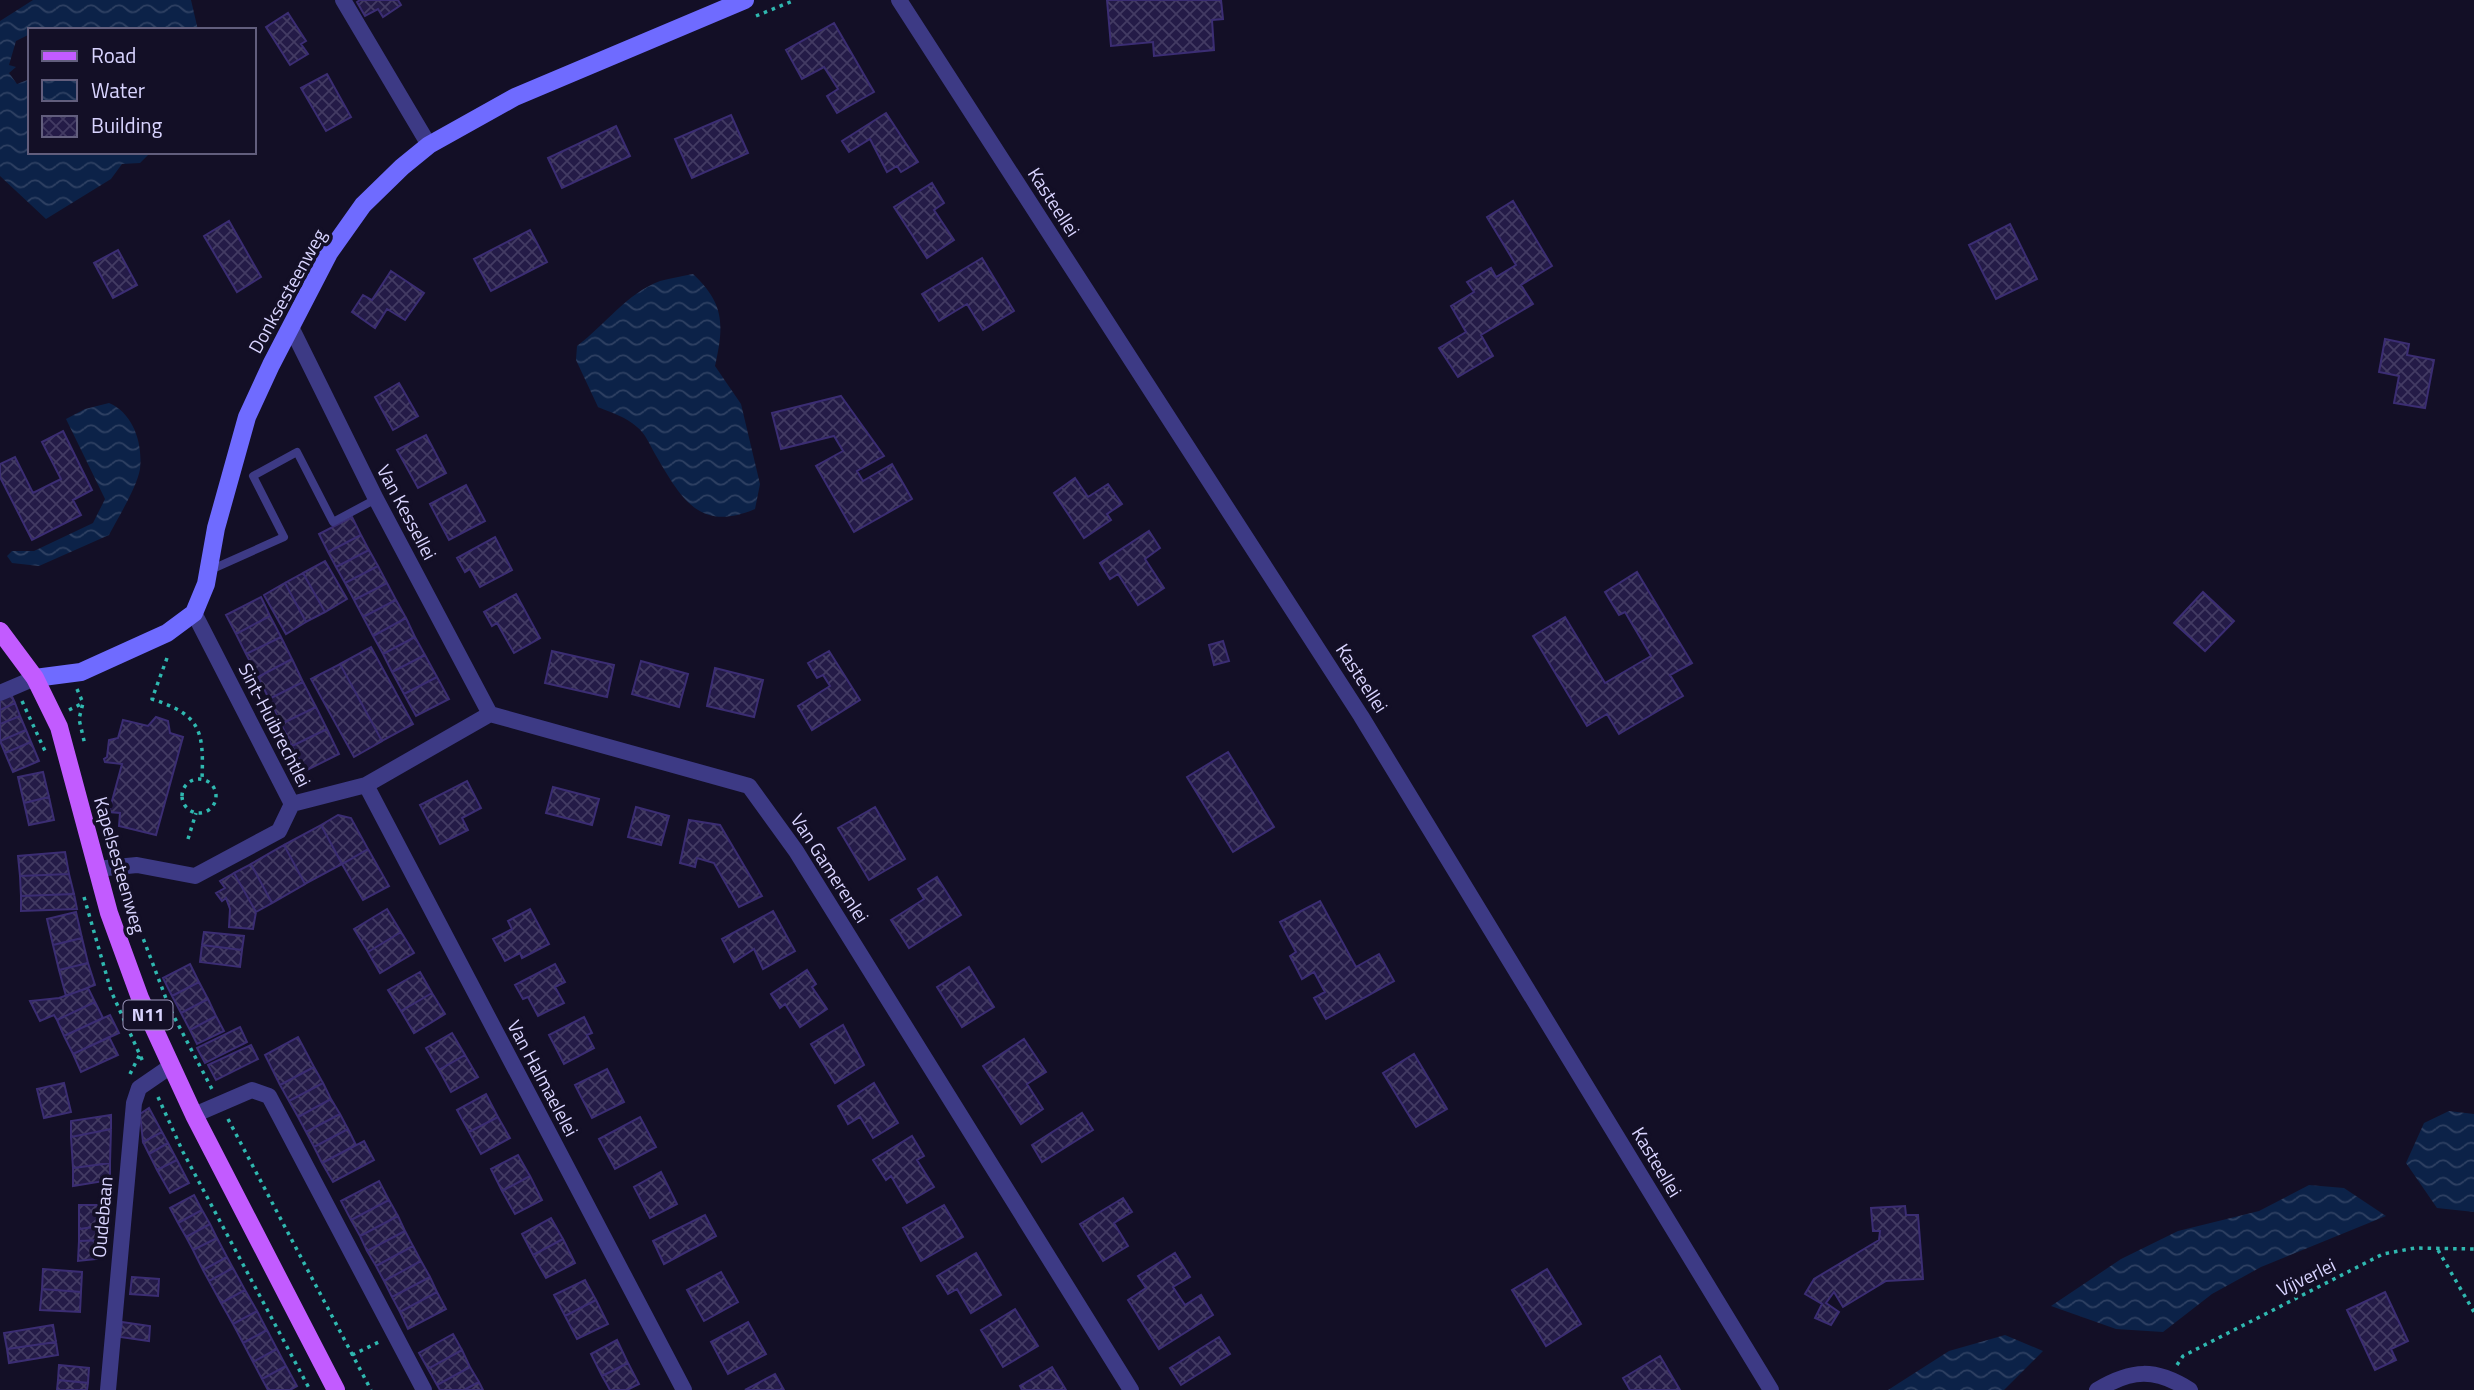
<svg xmlns="http://www.w3.org/2000/svg" width="2474" height="1390" viewBox="0 0 2474 1390" font-family="'Titillium Web',sans-serif">
  <style>
    .water { fill: url(#water-waves) }
    .building { fill: url(#building-cross-hatch); stroke: #3b2d73; stroke-width: 2 }
    .lines { fill: none; stroke-linecap: round; stroke-linejoin: round }
    .path { stroke: #2fb8b0; stroke-width: 3.5; stroke-dasharray: 3.5 5; stroke-linecap: butt }
    .lane { stroke: #3d3a85; stroke-width: 8 }
    .street { stroke: #3d3a85; stroke-width: 16 }
    .secondary { stroke: #6f6bff; stroke-width: 18 }
    .primary { stroke: #c25bff; stroke-width: 18 }
    .labels { text-anchor: middle; stroke-width: 7; stroke-linejoin: round; paint-order: stroke }
    .shield { fill: #130f26; stroke: #9e99be; stroke-width: 2 }
    .shield-label { font-size: 18px; font-weight: bold; fill: #d9d4ff }
    .street-label { font-size: 19px; fill: #d9d4ff; stroke: #130f26 }
  </style>
  <defs>
    <pattern id="water-waves" width="16" height="10" patternUnits="userSpaceOnUse" patternTransform="scale(1.75)"><rect width="16" height="10" fill="#0c2248"/><path d="M0 5q4-4 8 0t8 0" fill="none" stroke="#2f4163"/></pattern>
    <pattern id="building-cross-hatch" width="8" height="8" patternUnits="userSpaceOnUse" patternTransform="scale(1.75)"><rect width="8" height="8" fill="#241b47"/><path d="M0 0l8 8M0 8l8-8" fill="none" stroke="#433b63"/></pattern>
  </defs>
  <rect width="100%" height="100%" fill="#130f26"/>
  <path class="water" d="M33,0H191L198,30H71L69,27L30,30V34L16,41L9,65L16,67L9,73L17,84L30,79V152H151L140,163L122,164L111,179L46,219L0,176V21Z
    M693,274C725,304 724,325 715,366L741,404L760,484L755,509C699,533 681,498 655,454C650,445 645,433 637,427C626,417 612,413 598,407L576,360L577,346C604,326 627,293 660,281C671,278 683,276 693,274Z
    M109,403C133,413 143,443 140,469C137,487 118,518 109,535L39,566L12,563L7,556L12,551H34L93,523L105,499L66,419L85,409Z
    M2449,1111L2474,1114V1212L2437,1208L2406,1163L2424,1123Z
    M2309,1185L2344,1188L2386,1216L2261,1267L2212,1294L2163,1332L2116,1329L2051,1306L2121,1259L2178,1231L2259,1211Z
    M2005,1335L2043,1351L2004,1390H1888L1949,1351Z"/>
  <path class="building" d="M360,0H398L401,5L383,17L378,9L365,16L357,2Z
    M1107,0H1221L1223,19L1212,20L1214,50L1154,56L1153,42L1111,46Z
    M288,13L306,41L301,44L308,54L290,65L266,27Z
    M834,23L874,92L837,113L827,96L838,89L824,67L802,79L786,50Z
    M327,74L351,117L326,131L301,88Z
    M886,113L918,162L901,172L897,166L887,172L870,139L849,152L842,141Z
    M731,115L748,153L692,178L675,139Z
    M616,126L630,156L562,188L548,158Z
    M932,183L944,203L934,210L954,240L927,258L894,207Z
    M1513,201L1552,266L1521,285L1533,304L1481,335L1493,356L1458,377L1439,348L1466,332L1451,306L1474,292L1467,282L1491,268L1496,277L1516,265L1487,217Z
    M229,221L261,277L237,292L204,236Z
    M2010,224L2037,279L1996,299L1969,245Z
    M530,230L547,262L491,291L474,259Z
    M118,250L137,285L113,298L94,263Z
    M982,258L1014,311L983,330L967,304L939,321L922,294Z
    M391,271L424,293L405,320L387,309L375,328L352,312L363,295L372,300Z
    M2385,339L2409,344L2407,355L2434,360L2425,408L2394,403L2399,376L2379,372Z
    M399,383L418,416L393,430L375,397Z
    M841,396L884,456L857,471L863,481L892,464L912,499L854,532L816,466L843,451L834,436L781,449L772,413Z
    M63,431L92,490L73,500L81,515L32,540L0,477V464L15,457L33,493L61,479L42,442Z
    M426,435L446,473L418,488L397,450Z
    M1075,478L1088,497L1108,484L1122,504L1107,514L1111,520L1084,538L1054,493Z
    M466,485L485,521L449,540L430,504Z
    M352,517L361,535L328,552L319,534Z
    M1149,531L1160,548L1145,559L1164,588L1138,605L1118,574L1110,579L1100,563Z
    M361,535L369,550L336,567L328,552Z
    M495,537L512,570L480,587L470,569L465,572L457,558Z
    M369,550L378,566L345,583L336,567Z
    M325,561L347,599L325,612L303,573Z
    M378,566L387,583L354,600L345,583Z
    M1637,572L1692,663L1670,675L1683,696L1619,734L1607,714L1587,726L1533,636L1565,617L1605,683L1651,656L1625,612L1619,615L1605,592Z
    M303,573L325,612L306,622L285,583Z
    M285,583L306,622L286,634L264,595Z
    M387,583L396,600L363,617L354,600Z
    M2203,592L2234,621L2205,651L2174,623Z
    M516,594L540,638L514,653L497,623L492,626L484,612Z
    M261,597L270,616L236,634L226,615Z
    M396,600L406,618L373,636L363,617Z
    M270,616L281,637L246,654L236,634Z
    M406,618L415,637L383,654L373,636Z
    M281,637L292,659L258,677L246,654Z
    M415,637L425,655L392,672L383,654Z
    M1223,641L1229,661L1214,665L1209,645Z
    M371,647L413,724L382,741L340,664Z
    M552,651L614,665L607,697L545,683Z
    M829,651L860,700L812,730L798,706L830,686L823,675L817,678L808,663Z
    M425,655L437,677L404,694L392,672Z
    M292,659L303,682L269,699L258,677Z
    M641,661L688,674L679,707L632,694Z
    M340,664L382,741L354,757L311,679Z
    M715,668L763,680L754,717L707,706Z
    M437,677L449,699L416,716L404,694Z
    M303,682L316,707L281,724L269,699Z
    M10,692L15,703L0,710V697Z
    M15,703L20,716L0,724V710Z
    M316,707L327,729L292,746L281,724Z
    M20,716L26,730L0,741V724Z
    M156,717L168,721L170,733L183,737L156,835L119,826L120,813L109,812L122,764L105,762L104,759L107,757L109,740L118,738L123,720L148,726Z
    M327,729L339,754L305,771L292,746Z
    M26,730L31,742L5,753L0,741Z
    M31,742L39,761L13,772L5,753Z
    M1228,752L1274,827L1233,852L1187,777Z
    M43,772L49,797L24,803L18,777Z
    M467,781L481,808L462,818L468,830L440,844L420,805Z
    M553,787L599,799L592,825L546,813Z
    M49,797L54,820L29,825L24,803Z
    M636,807L669,816L661,845L628,837Z
    M875,807L905,859L869,880L838,828Z
    M338,815L351,818L368,849L342,864L321,825Z
    M689,820L720,825L762,896L739,907L714,863L697,858L695,867L680,863Z
    M321,825L342,864L305,884L284,845Z
    M284,845L305,884L272,903L251,864Z
    M368,849L389,886L363,900L342,864Z
    M65,852L69,874L20,876L18,856Z
    M251,864L272,903L256,912L234,873Z
    M234,873L256,912L253,929L229,927L230,909L226,898L222,901L216,893L225,888L220,881Z
    M69,874L74,894L21,896L20,876Z
    M937,877L961,915L909,948L891,920L924,899L918,889Z
    M74,894L77,909L21,911V896Z
    M1320,901L1356,967L1379,954L1394,981L1326,1019L1314,998L1325,992L1314,972L1302,979L1290,956L1296,952L1280,922Z
    M387,909L401,932L368,952L354,929Z
    M530,909L549,944L522,958L520,953L505,961L493,939L512,929L508,921Z
    M773,911L795,951L763,969L754,949L734,962L722,939Z
    M76,912L82,938L53,945L47,919Z
    M204,932L244,936L242,950L202,945Z
    M401,932L414,953L380,973L368,952Z
    M82,938L88,963L59,970L53,945Z
    M202,945L242,950L240,967L200,962Z
    M88,963L95,985L66,996L59,970Z
    M190,964L199,982L172,996L163,978Z
    M555,964L565,982L555,987L564,1003L538,1016L528,997L523,999L515,985Z
    M969,967L994,1007L962,1027L937,987Z
    M807,970L816,984L812,987L827,1009L800,1027L785,1004L780,1008L771,994Z
    M420,972L432,993L401,1011L388,990Z
    M199,982L208,999L181,1013L172,996Z
    M88,988L95,1002L57,1020L54,1015L40,1021L30,1001L59,998Z
    M432,993L445,1014L414,1033L401,1011Z
    M208,999L216,1016L190,1030L181,1013Z
    M95,1002L103,1018L64,1036L57,1020Z
    M110,1015L119,1033L73,1054L64,1036Z
    M216,1016L224,1031L197,1044L190,1030Z
    M584,1017L592,1033L587,1035L594,1048L564,1064L549,1035Z
    M843,1025L864,1065L835,1083L811,1044Z
    M240,1027L247,1042L205,1063L197,1048Z
    M452,1033L465,1055L439,1070L426,1048Z
    M109,1037L118,1055L81,1072L73,1054Z
    M298,1037L314,1067L280,1085L265,1055Z
    M1024,1039L1046,1072L1027,1084L1043,1109L1021,1124L983,1066Z
    M251,1045L258,1059L216,1080L208,1065Z
    M1414,1054L1447,1109L1416,1127L1383,1073Z
    M465,1055L478,1077L451,1092L439,1070Z
    M314,1067L323,1083L289,1101L280,1085Z
    M607,1069L624,1102L592,1118L575,1085Z
    M64,1083L71,1112L44,1118L37,1089Z
    M323,1083L331,1099L298,1117L289,1101Z
    M874,1083L898,1123L873,1138L860,1117L848,1124L838,1106Z
    M486,1094L498,1117L469,1132L457,1110Z
    M331,1099L340,1114L306,1132L298,1117Z
    M149,1108L162,1132L143,1142L140,1114Z
    M1082,1113L1093,1130L1042,1162L1032,1145Z
    M340,1114L348,1129L314,1147L306,1132Z
    M111,1115V1129L71,1137V1121Z
    M498,1117L510,1138L481,1154L469,1132Z
    M640,1117L656,1147L615,1169L599,1139Z
    M111,1129L110,1163L73,1168L71,1137Z
    M348,1129L356,1145L322,1163L314,1147Z
    M162,1132L168,1143L149,1154L143,1142Z
    M912,1136L924,1156L917,1160L934,1187L907,1203L891,1176L886,1180L873,1160Z
    M364,1141L374,1160L333,1182L322,1163Z
    M168,1143L177,1160L157,1170L149,1154Z
    M518,1155L530,1176L502,1191L491,1169Z
    M177,1160L189,1183L170,1193L157,1170Z
    M110,1163V1180L73,1186V1168Z
    M661,1172L677,1204L650,1218L634,1187Z
    M530,1176L542,1200L515,1214L502,1191Z
    M379,1181L389,1200L351,1220L341,1201Z
    M194,1195L202,1210L178,1223L170,1208Z
    M1123,1198L1132,1212L1114,1223L1128,1246L1103,1261L1080,1224Z
    M389,1200L398,1216L360,1236L351,1220Z
    M79,1205H110L108,1225L79,1229Z
    M944,1205L963,1237L921,1261L903,1228Z
    M1905,1206L1906,1215H1918L1923,1279L1886,1281L1843,1307L1834,1292L1826,1303L1839,1312L1831,1325L1815,1318L1822,1304L1805,1294L1814,1279L1879,1240L1880,1231H1873L1871,1208Z
    M202,1210L210,1224L186,1237L178,1223Z
    M705,1215L716,1236L664,1264L653,1241Z
    M398,1216L405,1231L367,1251L360,1236Z
    M551,1218L563,1239L533,1255L522,1234Z
    M210,1224L217,1238L193,1250L186,1237Z
    M108,1225L107,1240L79,1241V1229Z
    M405,1231L413,1246L376,1266L367,1251Z
    M217,1238L227,1257L203,1270L193,1250Z
    M563,1239L575,1263L546,1278L533,1255Z
    M107,1240L105,1258L78,1261L79,1241Z
    M413,1246L421,1261L384,1281L376,1266Z
    M976,1253L1001,1295L971,1313L957,1289L948,1294L937,1276Z
    M1175,1253L1190,1277L1173,1287L1185,1305L1201,1295L1213,1315L1159,1349L1128,1300L1146,1288L1138,1276Z
    M227,1257L233,1268L209,1281L203,1270Z
    M421,1261L430,1277L392,1297L384,1281Z
    M233,1268L245,1290L221,1303L209,1281Z
    M43,1269L82,1272L81,1292L42,1289Z
    M1547,1269L1581,1324L1546,1346L1512,1290Z
    M721,1272L738,1302L704,1321L687,1290Z
    M132,1277L159,1279L158,1296L130,1294Z
    M430,1277L437,1292L400,1312L392,1297Z
    M585,1280L596,1300L565,1316L554,1295Z
    M42,1289L81,1292L80,1312L40,1310Z
    M245,1290L257,1311L233,1324L221,1303Z
    M437,1292L446,1309L408,1329L400,1312Z
    M2385,1292L2408,1341L2391,1349L2396,1360L2375,1370L2347,1310Z
    M596,1300L608,1324L577,1339L565,1316Z
    M1015,1309L1038,1346L1003,1367L981,1330Z
    M257,1311L267,1330L243,1343L233,1324Z
    M122,1322L150,1326L149,1341L120,1337Z
    M748,1322L766,1354L728,1374L711,1342Z
    M53,1325L56,1342L7,1349L4,1333Z
    M267,1330L277,1349L253,1362L243,1343Z
    M453,1334L462,1350L428,1369L419,1353Z
    M1219,1337L1230,1354L1181,1385L1170,1368Z
    M617,1340L628,1363L602,1376L591,1354Z
    M56,1342L58,1355L9,1363L7,1349Z
    M277,1349L286,1366L262,1379L253,1362Z
    M462,1350L470,1367L437,1385L428,1369Z
    M1660,1356L1680,1390H1630L1623,1378Z
    M628,1363L639,1384L627,1390H610L602,1376Z
    M59,1365L89,1368L88,1383L58,1380Z
    M286,1366L297,1386L290,1390H268L262,1379Z
    M470,1367L479,1382L464,1390H440L437,1385Z
    M1052,1367L1066,1390H1022L1020,1386Z
    M775,1374L784,1390H745Z
    M58,1380L88,1383L87,1390H57Z
    M479,1382L483,1390H464Z"/>
  <g class="lines">
    <path class="path" d="M756,16L795,0
      M167,658L152,699C200,715 204,729 202,779
      M77,689L83,703L79,719L85,745
      M22,701L45,751
      M69,710L83,703
      M182 796a17 17 0 1 1 34 0a17 17 0 1 1-34 0Z
      M106,827L117,851
      M188,839L196,813
      M127,882L135,917L170,1009L213,1091
      M84,897L111,991L144,1064
      M130,1074L140,1054
      M158,1097L183,1152L310,1390
      M228,1119L371,1390
      M2438,1250L2474,1312
      M352,1355L379,1342
      M2177,1365L2183,1356L2383,1254L2415,1248L2474,1249"/>
    <path class="lane" d="M208,571L284,537L253,476L297,452L333,522L376,499"/>
    <path class="street" d="M343,0L429,145
      M899,0L1361,716L1771,1390
      M291,327L376,499L490,714
      M194,613L292,804
      M0,693L35,678
      M366,785L684,1390
      M292,804L366,785L490,714L749,786L796,851L1131,1390
      M96,869L137,865L195,876L279,831L292,804
      M194,1115L252,1090L269,1096L424,1390
      M108,1390L134,1103L139,1088L171,1066
      M2097,1390C2132,1369 2155,1368 2190,1390"/>
    <path class="secondary" d="M35,678L81,672L167,633L194,613L206,584L216,528L247,417L271,365L329,253L363,205L402,167L429,145L515,97L745,0"/>
    <path class="primary" d="M0,631L35,678L59,727L109,913L140,998L194,1115L336,1390"/>
  </g>
  <g class="labels">
    <rect class="shield" x="123.5" y="1000.5" width="49" height="29" rx="5"/>
    <g class="shield-label">
      <text x="148" y="1021">N11</text>
    </g>
    <g class="street-label">
      <text transform="translate(1054 202) rotate(57)" y="7">Kasteellei</text>
      <text transform="translate(287 291) rotate(-61)" y="7">Donksesteenweg</text>
      <text transform="translate(407 512) rotate(62)" y="7">Van Kessellei</text>
      <text transform="translate(1362 678) rotate(57)" y="7">Kasteellei</text>
      <text transform="translate(275 725) rotate(63)" y="7">Sint-Huibrechtlei</text>
      <text transform="translate(120 865) rotate(74)" y="7">Kapelsesteenweg</text>
      <text transform="translate(830 868) rotate(57)" y="7">Van Gamerenlei</text>
      <text transform="translate(543 1078) rotate(62)" y="7">Van Halmaelelei</text>
      <text transform="translate(1657 1162) rotate(59)" y="7">Kasteellei</text>
      <text transform="translate(102 1217) rotate(-85)" y="7">Oudebaan</text>
      <text transform="translate(2306 1277) rotate(-26)" y="7">Vijverlei</text>
    </g>
  </g>
  <rect x="28" y="28" width="228" height="126" fill="#130f26" stroke="#625e7d" stroke-width="2"/>
  <rect x="42" y="51" width="35" height="10" fill="#c25bff" stroke="#625e7d" stroke-width="2"/>
  <text x="91" y="63" font-size="21" fill="#d9d4ff">Road</text>
  <rect x="42" y="80" width="35" height="21" fill="url(#water-waves)" stroke="#625e7d" stroke-width="2"/>
  <text x="91" y="98" font-size="21" fill="#d9d4ff">Water</text>
  <rect x="42" y="116" width="35" height="21" fill="url(#building-cross-hatch)" stroke="#625e7d" stroke-width="2"/>
  <text x="91" y="133" font-size="21" fill="#d9d4ff">Building</text>
</svg>
